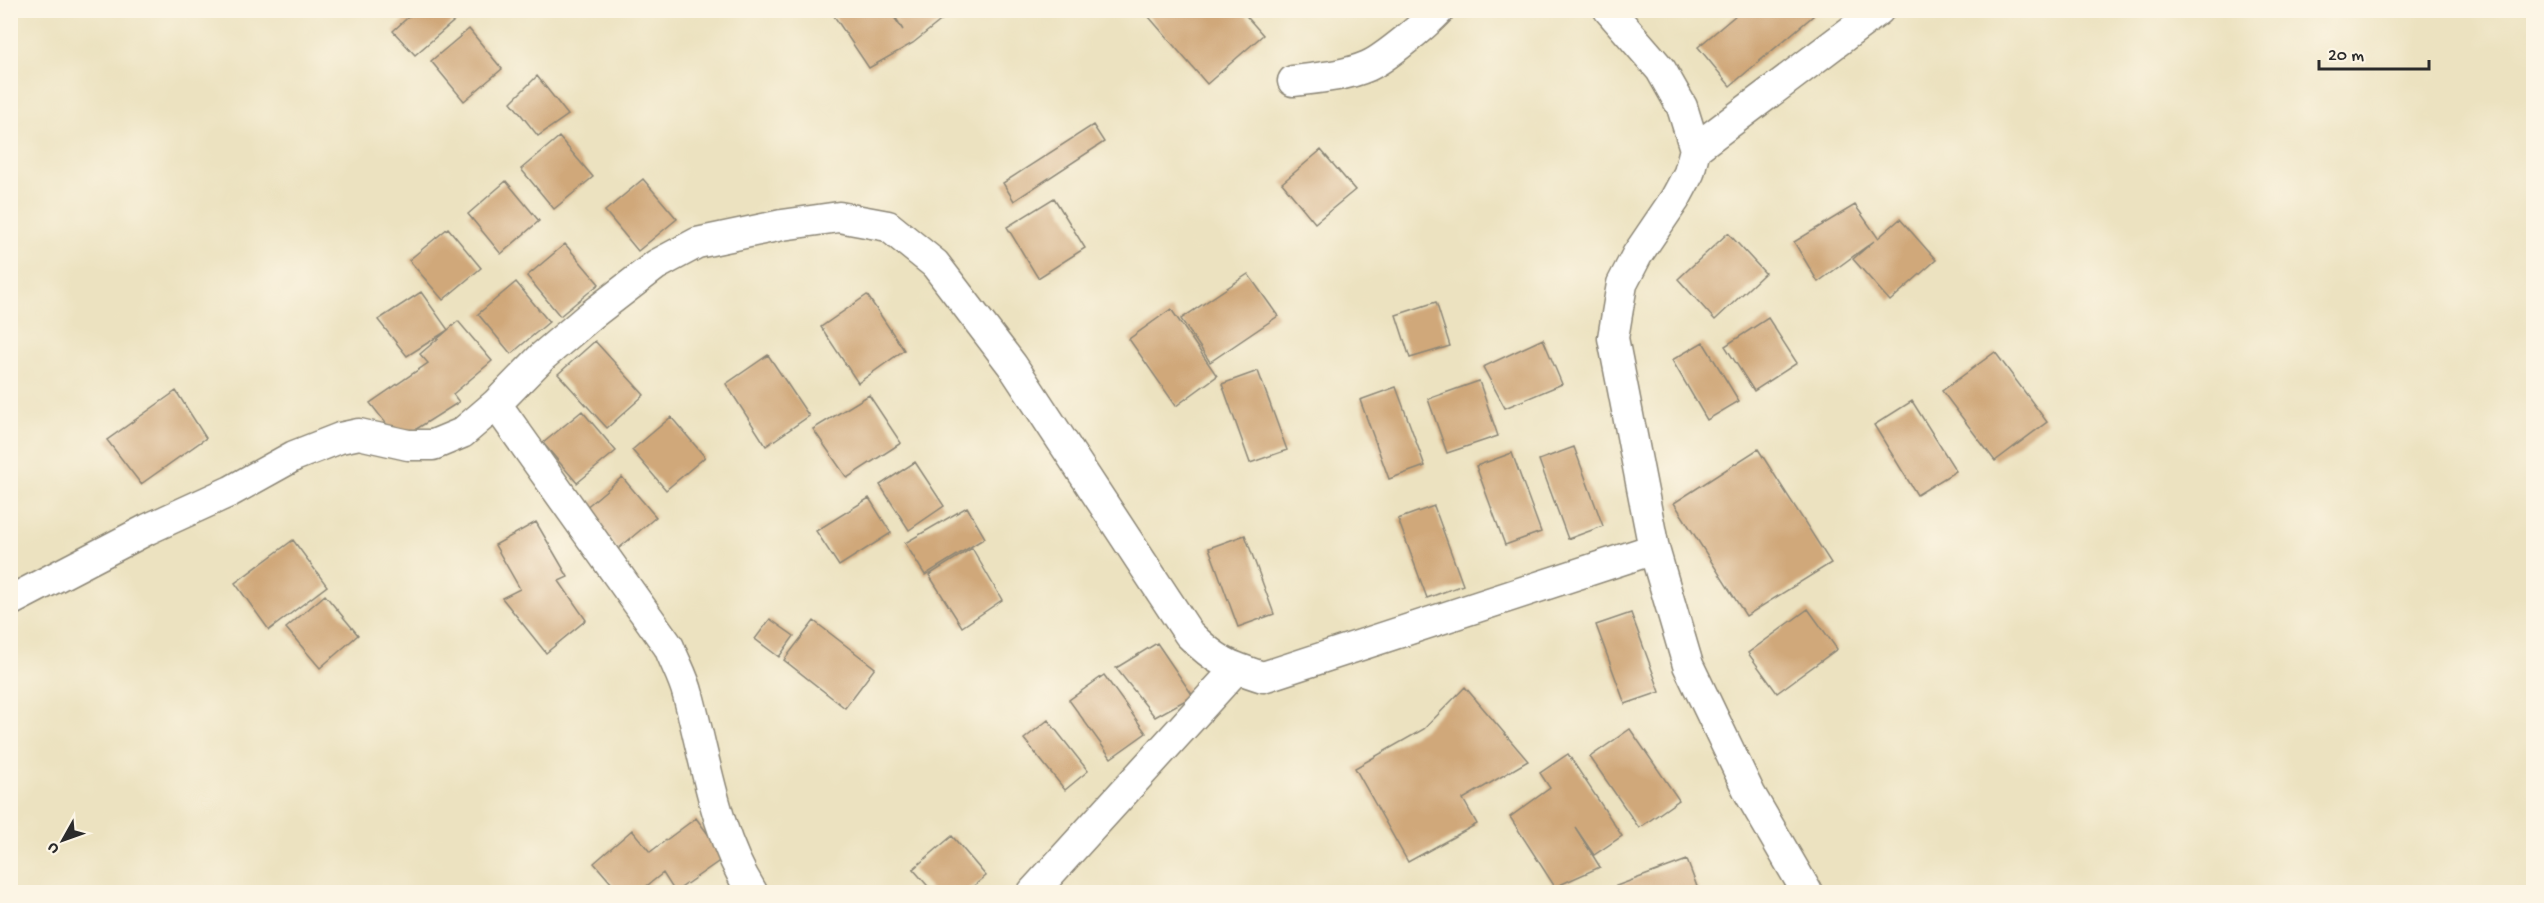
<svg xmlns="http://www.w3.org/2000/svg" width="2544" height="903" viewBox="0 0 2544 903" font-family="'Gochi Hand',sans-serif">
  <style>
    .building { fill: #d0a87a }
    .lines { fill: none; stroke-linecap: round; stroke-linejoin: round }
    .minor-casing { stroke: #8c8676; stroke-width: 33 }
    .minor { stroke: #fff; stroke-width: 30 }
  </style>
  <rect width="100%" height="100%" fill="#fcf5e5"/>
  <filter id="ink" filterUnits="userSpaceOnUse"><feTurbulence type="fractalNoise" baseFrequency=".0167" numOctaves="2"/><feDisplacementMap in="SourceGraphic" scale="12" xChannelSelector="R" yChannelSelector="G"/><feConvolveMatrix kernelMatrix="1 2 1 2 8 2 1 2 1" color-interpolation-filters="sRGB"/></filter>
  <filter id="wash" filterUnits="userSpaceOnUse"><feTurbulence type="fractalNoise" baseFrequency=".008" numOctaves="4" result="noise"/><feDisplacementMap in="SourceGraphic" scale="24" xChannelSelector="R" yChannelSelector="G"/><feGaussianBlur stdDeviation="1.35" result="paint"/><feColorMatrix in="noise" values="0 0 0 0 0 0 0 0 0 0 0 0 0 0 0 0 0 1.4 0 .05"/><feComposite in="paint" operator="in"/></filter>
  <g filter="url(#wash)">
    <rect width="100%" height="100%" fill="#ece2c0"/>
    <g id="blocks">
      <path class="building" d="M416,10H458L461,15L415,55L393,31Z
        M830,10H889L903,30L891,10H954L913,43L869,68Z
        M1143,10H1241L1263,35L1207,84Z
        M1742,10H1808L1813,16L1730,86L1698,47Z
        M469,29L502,69L464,101L431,61Z
        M537,76L568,115L538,136L511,102Z
        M1093,125L1104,142L1014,201L1003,183Z
        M559,137L593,177L554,209L521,169Z
        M1321,150L1355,190L1315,223L1282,183Z
        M643,179L677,219L638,251L605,211Z
        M506,181L539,221L501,254L468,214Z
        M1054,198L1085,248L1038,278L1007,227Z
        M1855,205L1878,238L1900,219L1936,260L1890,301L1853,259L1874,241L1818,282L1794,242Z
        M448,228L481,268L443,300L409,260Z
        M1728,233L1765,273L1715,320L1678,279Z
        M565,244L599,284L560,316L527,276Z
        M1248,274L1278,316L1210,362L1181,319Z
        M516,282L549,322L511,354L478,314Z
        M421,292L448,330L458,321L492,361L453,394L459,402L399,440L370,403L428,363L420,354L448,330L407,356L378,320Z
        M867,295L904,350L858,383L821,327Z
        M1436,302L1450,346L1410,358L1396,315Z
        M1171,309L1217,376L1176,406L1129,339Z
        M1768,318L1797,363L1754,391L1725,346Z
        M1543,339L1562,384L1505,408L1483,367Z
        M595,341L644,395L607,428L558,374Z
        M1703,342L1739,401L1707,420L1672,360Z
        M1995,352L2047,422L1995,461L1942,391Z
        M768,355L809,416L766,446L726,384Z
        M1258,371L1287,450L1250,463L1222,384Z
        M1479,381L1498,436L1447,453L1428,399Z
        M1396,387L1425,466L1389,479L1360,400Z
        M176,391L206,438L141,484L107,440Z
        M869,395L901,443L847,478L813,429Z
        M1912,401L1956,471L1917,495L1874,425Z
        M582,411L616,451L577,483L543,443Z
        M671,417L705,457L666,490L632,450Z
        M1574,447L1603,526L1568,539L1539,460Z
        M1758,449L1831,563L1746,616L1674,503Z
        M1512,453L1541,532L1505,545L1476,466Z
        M915,462L944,506L909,530L880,485Z
        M622,477L656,517L618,549L584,509Z
        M869,498L891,533L839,566L816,531Z
        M1434,506L1463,585L1427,598L1398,519Z
        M967,507L985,538L925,575L905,543Z
        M536,522L568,577L559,581L586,620L546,653L502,598L520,589L495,545Z
        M1245,535L1274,614L1238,627L1209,548Z
        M293,540L327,586L269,630L235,583Z
        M972,548L1002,600L962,627L929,575Z
        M325,595L358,635L320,668L286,628Z
        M1808,609L1837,649L1777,693L1748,653Z
        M1631,613L1660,692L1625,704L1596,625Z
        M770,619L794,636L779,657L755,639Z
        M814,621L875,668L845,708L784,660Z
        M1157,643L1193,696L1155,717L1116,668Z
        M1104,675L1146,733L1111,758L1069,700Z
        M1465,687L1528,761L1463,799L1477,824L1408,862L1355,768L1424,729Z
        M1048,720L1088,771L1065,790L1024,739Z
        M1630,729L1679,800L1639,828L1590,757Z
        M1568,754L1622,836L1594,855L1575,827L1600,867L1555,887L1510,817L1550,788L1540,773Z
        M696,818L725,857L675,892L663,873L639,892H619L594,863L632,830L650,852Z
        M952,836L986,876L966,892H933L913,869Z
        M1687,860L1699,892H1600Z"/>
    </g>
  </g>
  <g filter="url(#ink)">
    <use href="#blocks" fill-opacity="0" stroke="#8c8676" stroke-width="1.5"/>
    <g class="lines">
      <g class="minor-casing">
        <path id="minor" d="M1609,10L1661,70L1682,107L1695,149L1689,173L1675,199L1637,255L1622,284L1613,338L1654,549L1688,665L1750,794L1807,892
          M1293,81C1318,78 1345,76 1368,66C1384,59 1426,24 1439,10
          M1695,149L1879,10
          M496,404L669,647C675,663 684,678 688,695C706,761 715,833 752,892
          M10,601L148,529L231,491L294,456L340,438L359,434L408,445H433L462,433L496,404L543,356L590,316L656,265L697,243L782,225L839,217L888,226L935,264L1012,365L1189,634C1216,661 1228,666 1263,677L1654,549
          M1033,892L1236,669"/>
      </g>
      <use href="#minor" class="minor"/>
    </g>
  </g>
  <rect width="2544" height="903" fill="none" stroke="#fcf5e5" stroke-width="36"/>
  <g transform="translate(63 840) rotate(230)" stroke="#fcf5e5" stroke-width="4.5" paint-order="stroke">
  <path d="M0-4.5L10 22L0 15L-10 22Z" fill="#2b2b2b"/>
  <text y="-9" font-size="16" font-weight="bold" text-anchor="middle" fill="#2b2b2b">U</text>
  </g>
  <path d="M2319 60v9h110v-9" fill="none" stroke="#2b2b2b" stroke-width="3"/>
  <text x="2328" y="60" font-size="18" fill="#2b2b2b" stroke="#fcf5e5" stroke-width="4.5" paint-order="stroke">20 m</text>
</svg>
